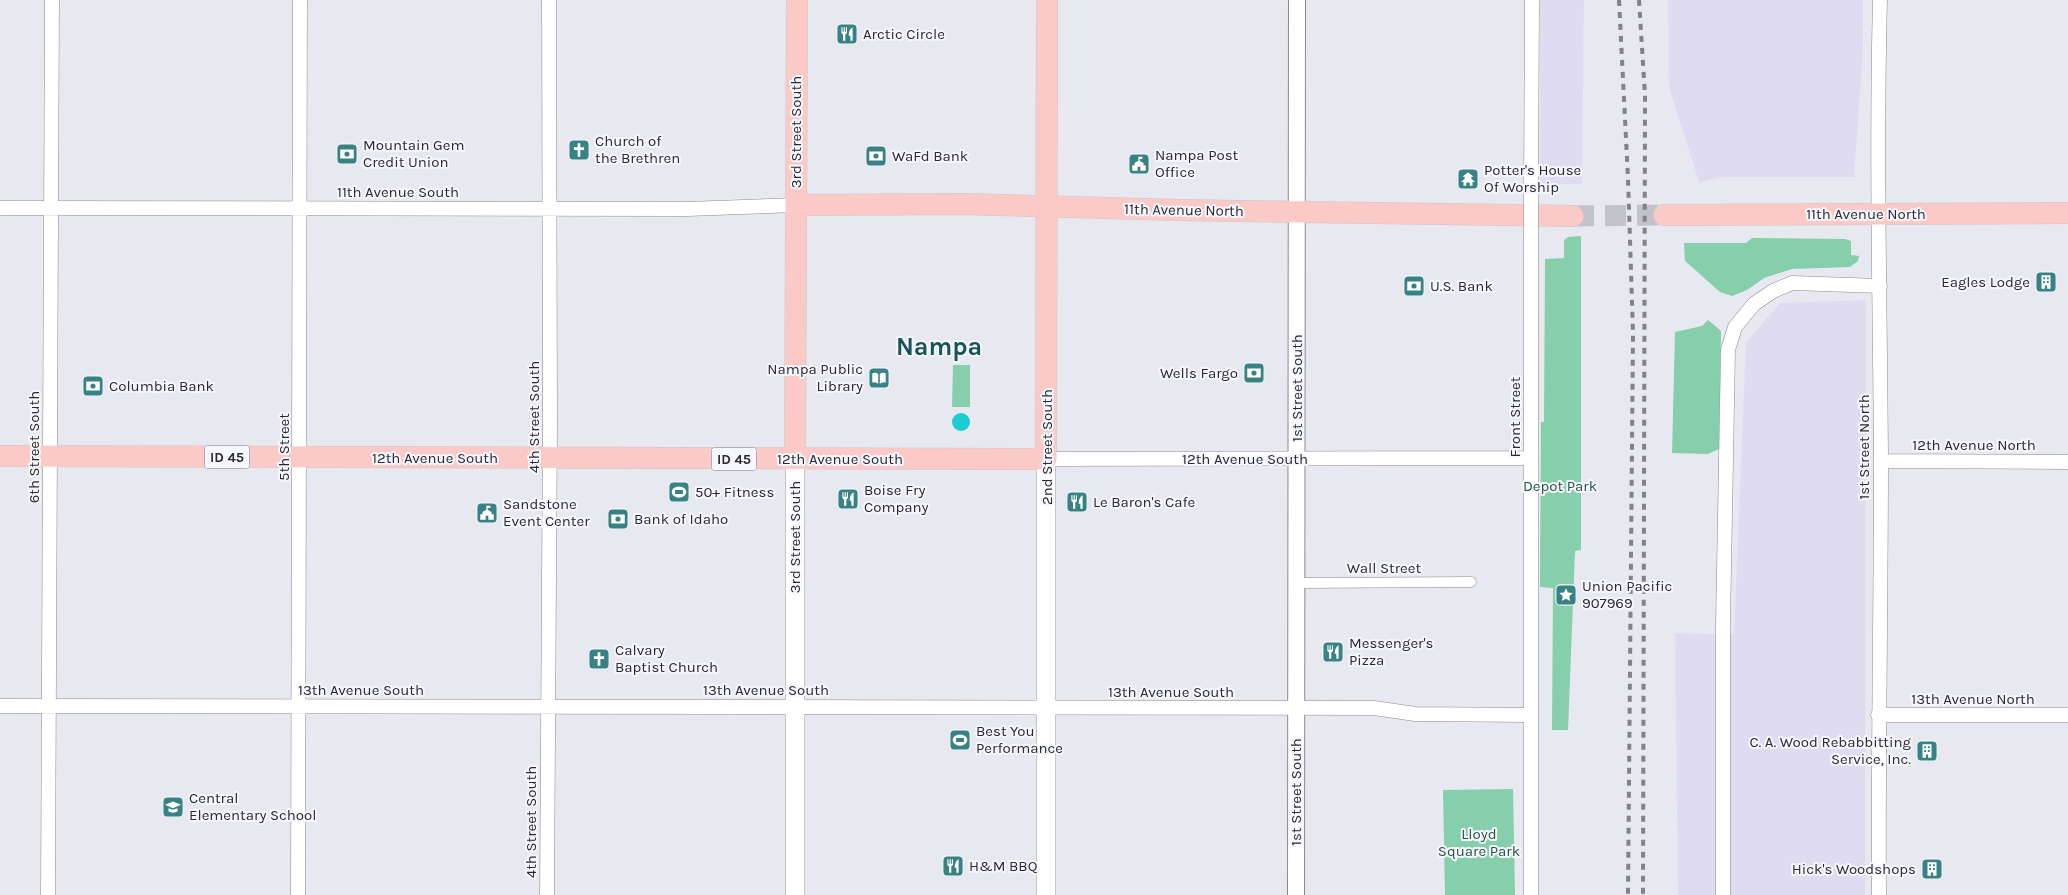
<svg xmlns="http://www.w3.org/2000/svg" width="2068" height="895" viewBox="0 0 2068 895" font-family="Karla,sans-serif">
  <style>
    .industrial { fill: #dfdcf2 }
    .green { fill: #85cfaa }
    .water { fill: #1bcdd1 }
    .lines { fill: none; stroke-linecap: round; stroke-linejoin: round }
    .primary-tunnel { stroke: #c2c2ca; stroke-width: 21; stroke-dasharray: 21 11; stroke-linecap: butt }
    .pedestrian-casing { stroke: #898a92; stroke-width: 11 }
    .minor-casing { stroke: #898a92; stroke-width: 15 }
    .tertiary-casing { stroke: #898a92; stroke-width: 18 }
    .secondary-casing { stroke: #898a92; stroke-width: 20 }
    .primary-casing { stroke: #c8c8c9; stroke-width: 22 }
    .pedestrian { stroke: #fff; stroke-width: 10 }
    .minor { stroke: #fff; stroke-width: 14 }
    .tertiary { stroke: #fff; stroke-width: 16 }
    .secondary { stroke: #fff; stroke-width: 19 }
    .primary { stroke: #fccac6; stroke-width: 21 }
    .rail { stroke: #828288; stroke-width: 4; stroke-dasharray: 6 6; stroke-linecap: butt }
    .minor-bridge-casing { stroke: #898a92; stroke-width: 15; stroke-linecap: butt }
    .minor-bridge { stroke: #fff; stroke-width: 14 }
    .labels { text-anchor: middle; stroke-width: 4; stroke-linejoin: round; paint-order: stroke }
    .shield { fill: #f5f6fe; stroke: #67676c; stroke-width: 1 }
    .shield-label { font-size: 14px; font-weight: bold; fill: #2a2a2e }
    .poi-label { font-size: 15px; fill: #2a2a2e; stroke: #f5f6fe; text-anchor: start }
    .street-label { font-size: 15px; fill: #2a2a2e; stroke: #f5f6fe }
    .park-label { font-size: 15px; fill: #275540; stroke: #f5f6fe }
    .town-label { font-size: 25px; font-weight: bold; fill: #175455; stroke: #f5f6fe }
  </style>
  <rect width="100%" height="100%" fill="#e8e8f1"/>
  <path class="industrial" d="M1540,0H1584L1582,184H1540Z
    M1668,0H1863V51L1854,177H1723L1699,182L1669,87Z
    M1866,300L1865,895H1678L1675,633L1734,635L1746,342L1780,303Z"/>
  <path class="green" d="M1581,236V550L1575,551L1568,730H1552L1553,588L1540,587L1541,422H1544L1545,259L1564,258V240L1568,237Z
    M1752,238L1845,239L1851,241V255L1859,256L1858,261L1850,267L1792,269L1764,278L1747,290L1732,296L1720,292L1685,261L1684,243H1746Z
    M1708,320L1721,331L1719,449L1708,454L1672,453L1675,332L1702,326Z
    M953,365H970V407H952Z
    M1513,789L1515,895H1445L1443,790Z"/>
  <path class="water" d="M952 422a9 9 0 1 1 18 0a9 9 0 1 1-18 0Z"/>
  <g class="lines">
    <path class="primary-tunnel" d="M1573,216L1664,215"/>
    <g class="pedestrian-casing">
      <path id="pedestrian" d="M1297,583L1471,582"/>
    </g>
    <g class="minor-casing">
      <path id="minor" d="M1531,191L1532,0
        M0,208L687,209L796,205
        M1046,459L1531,458
        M1881,461L2068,462
        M0,706L1374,708L1415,714L1531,715
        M1878,715H2068
        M48,895L52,0
        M298,895L300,0
        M547,895L550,422L549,0
        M1531,895V239
        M1723,895V624L1728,350L1735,327L1754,304L1773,291L1792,283L1880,286
        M1879,895C1878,750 1881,604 1881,459C1880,306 1876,153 1880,0"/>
    </g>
    <g class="tertiary-casing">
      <path id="tertiary" d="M1296,895L1297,0"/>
    </g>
    <g class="secondary-casing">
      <path id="secondary" d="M1046,459V895
        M795,895V459"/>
    </g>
    <g class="primary-casing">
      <path id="primary" d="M796,205L962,204L1178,210L1573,216
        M1664,215L2068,213
        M0,456L1046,459L1047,0
        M795,459L797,0"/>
    </g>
    <use href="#pedestrian" class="pedestrian"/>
    <use href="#minor" class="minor"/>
    <use href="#tertiary" class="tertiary"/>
    <use href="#secondary" class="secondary"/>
    <use href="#primary" class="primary"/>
    <path class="rail" d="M1619,0L1628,178L1633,333L1628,895
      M1639,0L1645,95L1643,895"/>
    <g class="minor-bridge-casing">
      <path id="minor-bridge" d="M1531,239V191"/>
    </g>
    <use href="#minor-bridge" class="minor-bridge"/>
  </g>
  <defs>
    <g id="restaurant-square" transform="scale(1.125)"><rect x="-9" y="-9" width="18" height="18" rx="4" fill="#398283" stroke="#f5f6fe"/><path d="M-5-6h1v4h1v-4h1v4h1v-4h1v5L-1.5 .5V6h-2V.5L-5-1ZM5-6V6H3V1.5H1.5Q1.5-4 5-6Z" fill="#fff"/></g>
    <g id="church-square" transform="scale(1.125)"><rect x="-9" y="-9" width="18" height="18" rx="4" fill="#398283" stroke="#f5f6fe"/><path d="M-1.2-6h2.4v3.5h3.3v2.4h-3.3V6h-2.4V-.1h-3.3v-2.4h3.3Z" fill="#fff"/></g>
    <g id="bank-square" transform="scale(1.125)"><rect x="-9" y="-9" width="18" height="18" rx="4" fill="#398283" stroke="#f5f6fe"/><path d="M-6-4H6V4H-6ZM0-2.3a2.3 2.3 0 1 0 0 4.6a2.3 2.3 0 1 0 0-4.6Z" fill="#fff"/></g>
    <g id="civic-square" transform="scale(1.125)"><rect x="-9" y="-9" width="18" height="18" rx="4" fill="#398283" stroke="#f5f6fe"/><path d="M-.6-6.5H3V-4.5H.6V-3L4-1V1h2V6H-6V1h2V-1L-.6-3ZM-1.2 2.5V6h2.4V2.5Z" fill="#fff"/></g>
    <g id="temple-square" transform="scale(1.125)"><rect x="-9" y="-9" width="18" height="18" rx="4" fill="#398283" stroke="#f5f6fe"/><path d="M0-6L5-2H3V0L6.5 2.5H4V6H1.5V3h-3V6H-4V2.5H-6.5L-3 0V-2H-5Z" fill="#fff"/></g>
    <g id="building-square" transform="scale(1.125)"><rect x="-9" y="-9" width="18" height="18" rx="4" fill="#398283" stroke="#f5f6fe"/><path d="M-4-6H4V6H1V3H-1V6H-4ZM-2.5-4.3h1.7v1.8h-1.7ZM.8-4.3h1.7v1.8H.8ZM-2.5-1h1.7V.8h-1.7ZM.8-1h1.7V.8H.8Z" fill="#fff"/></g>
    <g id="library-square" transform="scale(1.125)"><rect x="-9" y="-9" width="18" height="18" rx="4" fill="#398283" stroke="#f5f6fe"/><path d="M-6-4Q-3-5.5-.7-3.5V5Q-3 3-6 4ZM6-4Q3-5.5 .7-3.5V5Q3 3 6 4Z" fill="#fff"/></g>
    <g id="stadium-square" transform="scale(1.125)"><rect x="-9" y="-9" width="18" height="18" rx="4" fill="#398283" stroke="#f5f6fe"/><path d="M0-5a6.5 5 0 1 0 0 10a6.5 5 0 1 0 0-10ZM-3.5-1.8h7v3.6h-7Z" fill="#fff"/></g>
    <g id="sight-square" transform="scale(1.125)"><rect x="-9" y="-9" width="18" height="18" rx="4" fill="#398283" stroke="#f5f6fe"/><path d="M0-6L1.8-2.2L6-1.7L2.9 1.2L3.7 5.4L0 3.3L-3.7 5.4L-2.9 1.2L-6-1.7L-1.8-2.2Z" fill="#fff"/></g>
    <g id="school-square" transform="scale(1.125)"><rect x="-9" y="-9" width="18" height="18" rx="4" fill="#398283" stroke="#f5f6fe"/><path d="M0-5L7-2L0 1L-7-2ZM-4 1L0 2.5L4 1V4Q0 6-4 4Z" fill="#fff"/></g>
  </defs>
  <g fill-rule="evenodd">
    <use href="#restaurant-square" x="847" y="34"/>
    <use href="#church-square" x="579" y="150"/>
    <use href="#bank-square" x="347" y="154"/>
    <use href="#bank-square" x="876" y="156"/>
    <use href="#civic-square" x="1139" y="164"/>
    <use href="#temple-square" x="1468" y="179"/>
    <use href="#building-square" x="2046" y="282"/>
    <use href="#bank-square" x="1414" y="286"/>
    <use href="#bank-square" x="1254" y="373"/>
    <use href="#library-square" x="879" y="378"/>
    <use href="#bank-square" x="93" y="386"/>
    <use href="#stadium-square" x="679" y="492"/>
    <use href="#restaurant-square" x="848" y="499"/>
    <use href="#restaurant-square" x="1077" y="502"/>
    <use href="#civic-square" x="487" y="513"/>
    <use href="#bank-square" x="618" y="519"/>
    <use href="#sight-square" x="1566" y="595"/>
    <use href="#restaurant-square" x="1333" y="652"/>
    <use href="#church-square" x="599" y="659"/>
    <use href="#stadium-square" x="960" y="740"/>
    <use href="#building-square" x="1927" y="751"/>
    <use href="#school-square" x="173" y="807"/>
    <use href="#restaurant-square" x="953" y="866"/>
    <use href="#building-square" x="1932" y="869"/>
  </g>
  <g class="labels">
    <g class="shield">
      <rect x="204.5" y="445.5" width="45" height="23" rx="4"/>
      <rect x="711.5" y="447.5" width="45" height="23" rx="4"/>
    </g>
    <g class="shield-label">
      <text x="227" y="462">ID 45</text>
      <text x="734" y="464">ID 45</text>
    </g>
    <g class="poi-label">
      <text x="863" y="39">Arctic Circle</text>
      <text x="595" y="146">Church of<tspan x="595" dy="17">the Brethren</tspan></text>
      <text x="363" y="150">Mountain Gem<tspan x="363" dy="17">Credit Union</tspan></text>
      <text x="1155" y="160">Nampa Post<tspan x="1155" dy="17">Office</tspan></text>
      <text x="892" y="161">WaFd Bank</text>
      <text x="1484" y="175">Potter's House<tspan x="1484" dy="17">Of Worship</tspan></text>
      <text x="2030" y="287" text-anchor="end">Eagles Lodge</text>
      <text x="1430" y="291">U.S. Bank</text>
      <text x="863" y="374" text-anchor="end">Nampa Public<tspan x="863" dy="17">Library</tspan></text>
      <text x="1238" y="378" text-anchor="end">Wells Fargo</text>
      <text x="109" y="391">Columbia Bank</text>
      <text x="864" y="495">Boise Fry<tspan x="864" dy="17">Company</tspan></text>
      <text x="695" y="497">50+ Fitness</text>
      <text x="1093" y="507">Le Baron's Cafe</text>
      <text x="503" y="509">Sandstone<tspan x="503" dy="17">Event Center</tspan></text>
      <text x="634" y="524">Bank of Idaho</text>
      <text x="1582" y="591">Union Pacific<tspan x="1582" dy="17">907969</tspan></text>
      <text x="1349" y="648">Messenger's<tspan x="1349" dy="17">Pizza</tspan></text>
      <text x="615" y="655">Calvary<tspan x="615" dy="17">Baptist Church</tspan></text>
      <text x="976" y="736">Best You<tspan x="976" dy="17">Performance</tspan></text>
      <text x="1911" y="747" text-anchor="end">C. A. Wood Rebabbitting<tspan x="1911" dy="17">Service, Inc.</tspan></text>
      <text x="189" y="803">Central<tspan x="189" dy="17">Elementary School</tspan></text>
      <text x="969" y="871">H&amp;M BBQ</text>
      <text x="1916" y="874" text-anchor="end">Hick's Woodshops</text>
    </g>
    <g class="street-label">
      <text transform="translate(796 132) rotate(-90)" y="5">3rd Street South</text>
      <text x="398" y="197">11th Avenue South</text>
      <text transform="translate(1184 210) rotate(1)" y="5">11th Avenue North</text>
      <text x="1866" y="219">11th Avenue North</text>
      <text transform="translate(1297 388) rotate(-90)" y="5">1st Street South</text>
      <text transform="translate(534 417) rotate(-90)" y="5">4th Street South</text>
      <text transform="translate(1515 417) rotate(-90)" y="5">Front Street</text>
      <text x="1974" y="450">12th Avenue North</text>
      <text transform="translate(34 447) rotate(-90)" y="5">6th Street South</text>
      <text transform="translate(284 447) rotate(-90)" y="5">5th Street</text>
      <text transform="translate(1047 447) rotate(-90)" y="5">2nd Street South</text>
      <text transform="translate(1864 447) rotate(-90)" y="5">1st Street North</text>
      <text x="435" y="463">12th Avenue South</text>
      <text x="840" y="464">12th Avenue South</text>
      <text x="1245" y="464">12th Avenue South</text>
      <text transform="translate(795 537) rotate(-90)" y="5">3rd Street South</text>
      <text x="1384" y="573">Wall Street</text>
      <text x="361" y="695">13th Avenue South</text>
      <text x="766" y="695">13th Avenue South</text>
      <text x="1171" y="697">13th Avenue South</text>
      <text x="1973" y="704">13th Avenue North</text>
      <text transform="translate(1296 792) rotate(-90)" y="5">1st Street South</text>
      <text transform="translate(531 822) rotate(-90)" y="5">4th Street South</text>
    </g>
    <g class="park-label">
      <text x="1560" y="491">Depot Park</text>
      <text x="1479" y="839">Lloyd<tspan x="1479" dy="17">Square Park</tspan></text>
    </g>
    <g class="town-label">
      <text x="939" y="355">Nampa</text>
    </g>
  </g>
</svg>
